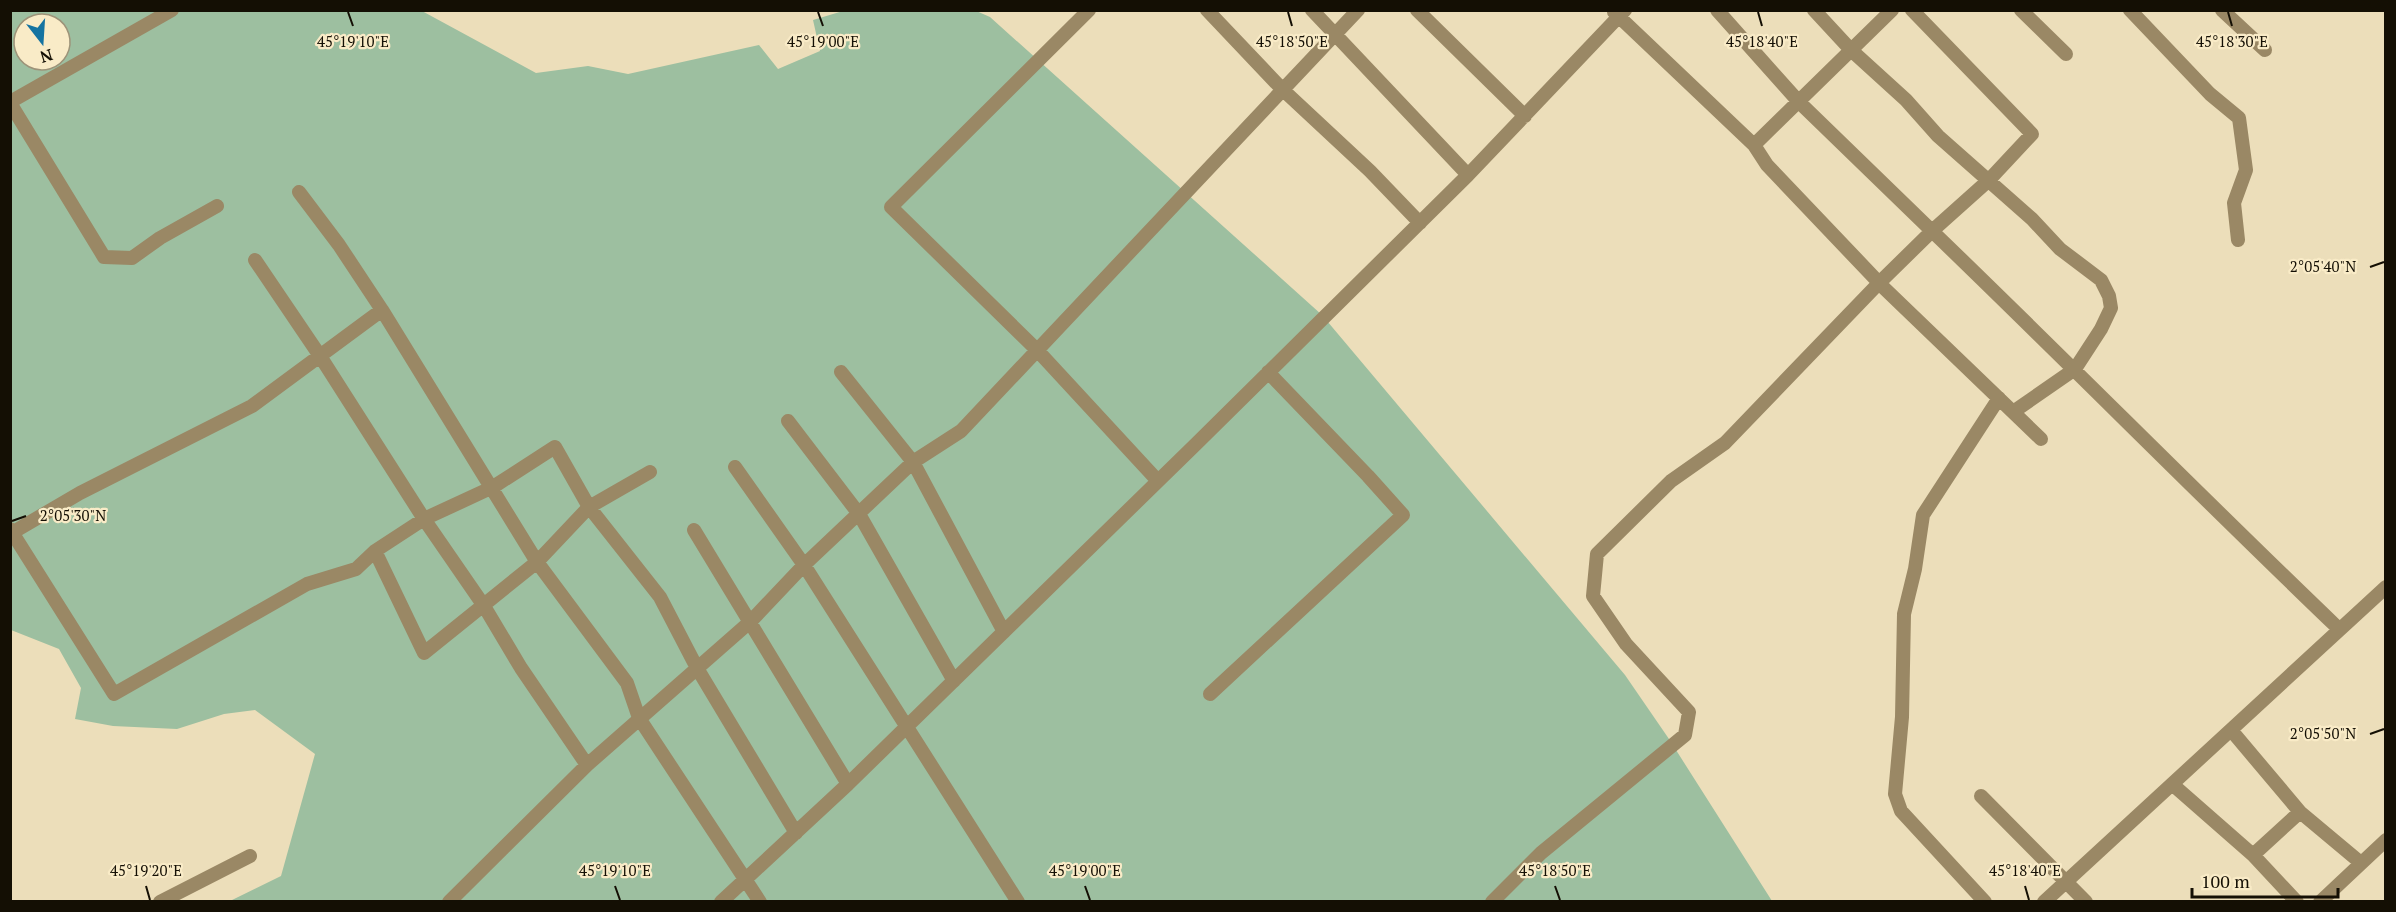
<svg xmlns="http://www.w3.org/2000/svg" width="2396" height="912" viewBox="0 0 2396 912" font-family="'PT Serif',serif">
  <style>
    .green { fill: #9dbfa0; fill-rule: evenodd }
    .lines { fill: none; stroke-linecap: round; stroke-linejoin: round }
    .minor { stroke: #9a8865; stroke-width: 14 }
    .ticks { fill: none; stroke: #140f04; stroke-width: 2 }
    .ticks-label { font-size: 15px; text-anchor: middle; fill: #140f04; stroke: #f9ebc7; stroke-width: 4.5; stroke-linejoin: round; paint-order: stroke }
  </style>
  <rect width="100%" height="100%" fill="#ecdeba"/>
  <path class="green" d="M974,10L990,17L1322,315L1625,675L1669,739L1772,901H230L281,876L315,754L255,710L224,714L177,729L113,726L75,719L81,688L59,649L11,630L10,11H422L536,73L588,66L628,74L759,45L778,69L820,51L813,20L843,11ZM24,24H60V60H24Z"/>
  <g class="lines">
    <path class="minor" d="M1089,10L891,207L1037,350L1158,481
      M1207,10L1282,89L1370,171L1420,223
      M1312,10L1468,175
      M1417,10L1525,116
      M1717,10L1799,102L1932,231L1989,180L2032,134L1912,10
      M1814,10L1851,50L1906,100L1938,136L2032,219L2060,249L2101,280L2109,296L2111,308L2101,329L2075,369L2013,412
      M1892,10L1754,145L1767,165L1884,288L2041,439
      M2021,10L2066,54
      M2130,10L2210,94L2239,118L2246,170L2234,203L2238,240
      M2222,10L2265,50
      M1614,12L1754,145
      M10,102L172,10
      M10,103L104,257L132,258L160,238L217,206
      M299,192L339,245L382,310L537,562L627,683L639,718L760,902
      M255,260L320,356L424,519L484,606L521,668L587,765
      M841,372L913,462L1004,632
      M788,421L859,514L954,681
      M735,467L804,565L1018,902
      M10,529L114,694L307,584L356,569L375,551L424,519L493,487L555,447L589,507L660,597L697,668L796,833
      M694,530L848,784
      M10,534L80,493L252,406L382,310
      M375,551L424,653L537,562L589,507L650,472
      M1210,694L1403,515L1368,476L1268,372
      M2231,730L2300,812
      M2172,784L2253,855
      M1981,796L2086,902
      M160,902L250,856
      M449,902L587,765L751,621L804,565L913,462L961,431L1358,10
      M721,902L848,784L1196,444L1468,175L1625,10
      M1492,902L1541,853L1685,735L1689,712L1626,644L1593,596L1597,554L1671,481L1725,443L1879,283L1932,231C2069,363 2202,498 2339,629
      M1985,902L1901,811L1895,794L1902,717L1904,614L1915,569L1923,515L1999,398
      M2044,902L2386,587
      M2297,902L2253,855L2300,812L2361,863
      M2320,902L2386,840"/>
  </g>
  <path class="ticks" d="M348,12L353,26M818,12L823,26M1288,12L1292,26M1758,12L1762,26M2228,12L2232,26M2370,267L2384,262M12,521L26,516M2370,734L2384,729M146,886L150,900M615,886L620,900M1085,886L1090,900M1555,886L1560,900M2025,886L2029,900"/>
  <g class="ticks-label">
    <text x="353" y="47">45°19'10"E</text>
    <text x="823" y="47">45°19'00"E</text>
    <text x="1292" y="47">45°18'50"E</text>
    <text x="1762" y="47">45°18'40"E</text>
    <text x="2232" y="47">45°18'30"E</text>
    <text x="2323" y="272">2°05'40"N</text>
    <text x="73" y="521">2°05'30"N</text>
    <text x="2323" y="739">2°05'50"N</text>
    <text x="146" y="876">45°19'20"E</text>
    <text x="615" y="876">45°19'10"E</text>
    <text x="1085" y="876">45°19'00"E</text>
    <text x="1555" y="876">45°18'50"E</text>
    <text x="2025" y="876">45°18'40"E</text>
  </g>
  <rect width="2396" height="912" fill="none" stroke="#140f04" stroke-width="24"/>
  <g transform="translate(42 42) rotate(163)"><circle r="28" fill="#f9ebc7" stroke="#9d9379" stroke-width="1.5"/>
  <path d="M0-4.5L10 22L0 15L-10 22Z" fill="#1573a1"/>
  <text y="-9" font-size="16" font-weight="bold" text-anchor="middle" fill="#140f04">N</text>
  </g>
  <path d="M2192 888v9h146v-9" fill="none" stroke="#140f04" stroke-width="3"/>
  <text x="2201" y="888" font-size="18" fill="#140f04" stroke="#f9ebc7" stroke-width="4.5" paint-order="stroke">100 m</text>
</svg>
